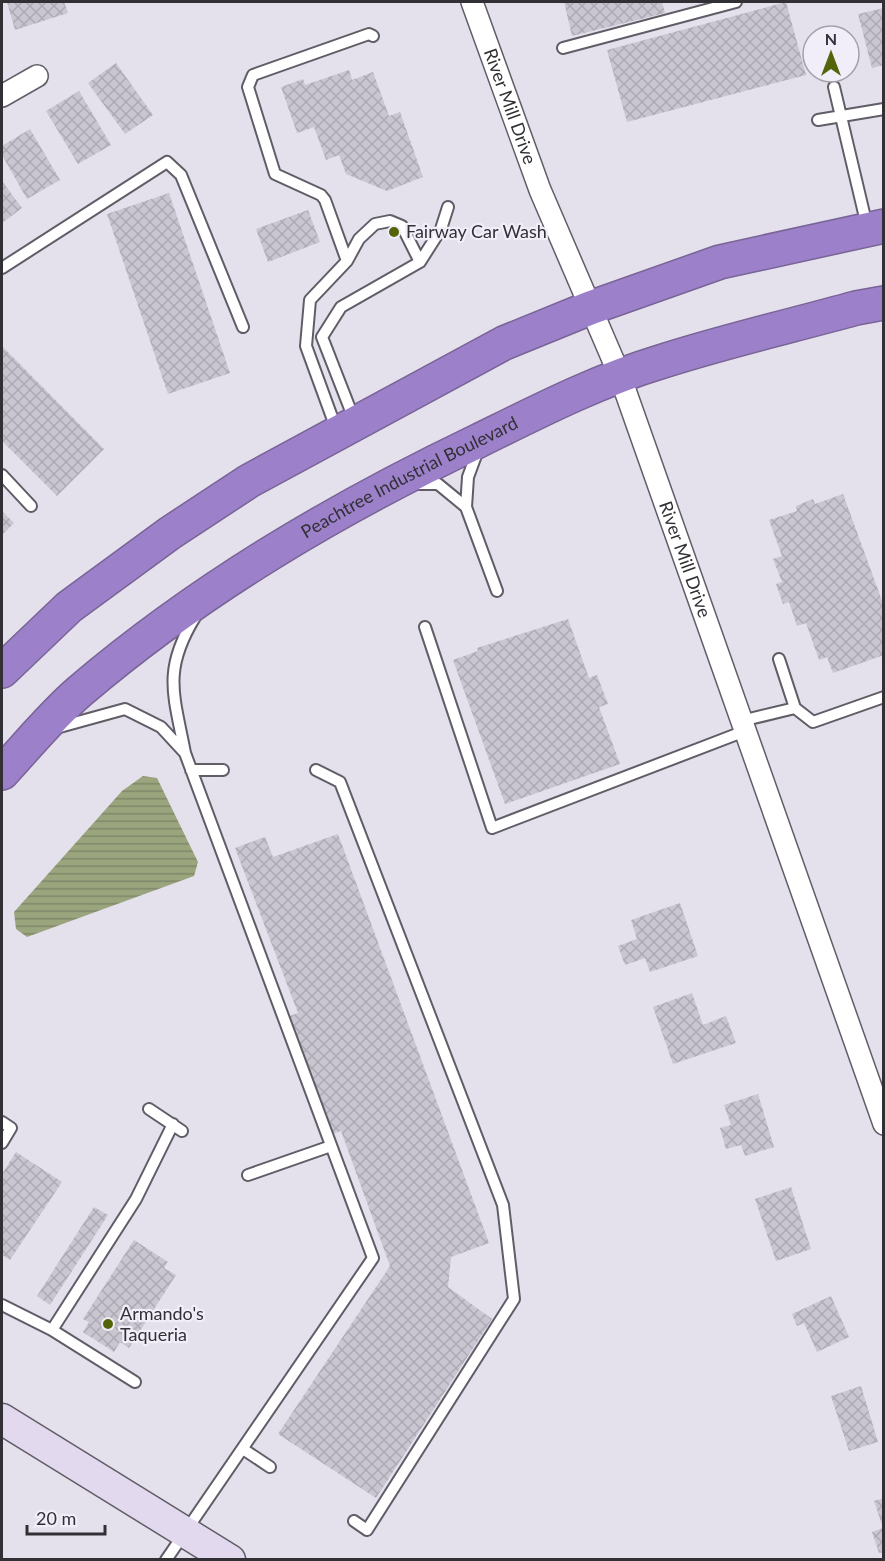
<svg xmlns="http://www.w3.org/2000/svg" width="885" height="1561" viewBox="0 0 885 1561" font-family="Lato,sans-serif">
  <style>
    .water { fill: url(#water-rules) }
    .building { fill: url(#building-cross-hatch) }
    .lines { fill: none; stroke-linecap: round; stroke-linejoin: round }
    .lane-casing { stroke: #615d67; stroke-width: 14 }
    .street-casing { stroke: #615d67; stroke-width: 24 }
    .secondary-casing { stroke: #615d67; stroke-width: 33 }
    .highway-casing { stroke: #786496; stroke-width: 36 }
    .lane { stroke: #fff; stroke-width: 10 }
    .street { stroke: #fff; stroke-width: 21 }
    .secondary { stroke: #e2d9ef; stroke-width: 30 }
    .highway { stroke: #9d80ca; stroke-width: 33 }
    .poi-dot { fill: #54640a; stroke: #f1edf9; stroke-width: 2 }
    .labels { text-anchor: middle; stroke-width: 4.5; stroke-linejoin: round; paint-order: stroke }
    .street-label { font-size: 18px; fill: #323035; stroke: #f1edf9 }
    .poi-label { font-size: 18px; fill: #323035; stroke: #f1edf9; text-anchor: start }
  </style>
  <defs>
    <pattern id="water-rules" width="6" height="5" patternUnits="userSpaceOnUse" patternTransform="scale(1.5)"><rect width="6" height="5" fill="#9aa57e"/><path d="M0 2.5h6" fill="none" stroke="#7e8768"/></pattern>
    <pattern id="building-cross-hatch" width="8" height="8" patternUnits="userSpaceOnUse" patternTransform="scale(1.5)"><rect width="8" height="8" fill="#cac6d1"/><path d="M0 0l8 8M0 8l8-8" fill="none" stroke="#aeaab4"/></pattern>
  </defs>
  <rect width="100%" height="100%" fill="#e4e0ec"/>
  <path class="water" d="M143,776L157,778L198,862L194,876L27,937L16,929L14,912L122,791Z"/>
  <path class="building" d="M7,2H64L68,13L15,30Z
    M564,2H662L665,13L572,36Z
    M786,2L806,75L627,122L607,50Z
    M884,8V65L872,68L858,14Z
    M116,63L153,115L125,134L88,83Z
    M349,70L352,80L373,72L389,116L400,112L423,177L387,191L346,174L339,155L326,160L314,127L297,133L281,87L303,79L305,85Z
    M79,91L111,145L78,164L46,111Z
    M30,129L60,180L27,199L2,155V146Z
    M2,181L22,208L2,223Z
    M169,193L230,373L168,394L107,214Z
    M308,210L320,242L268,262L256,229Z
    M2,346L104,449L57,496L2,441Z
    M843,494L884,606V655L833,673L827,657L819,660L806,623L797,626L789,602L783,604L776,584L782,582L773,559L782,556L769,520L797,511L796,506L813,499L815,504Z
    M2,511L14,523L2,535Z
    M568,619L589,678L597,675L608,704L599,707L620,764L505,804L453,660L478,651L477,648Z
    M338,834L489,1243L451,1257L448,1287L492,1319L376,1498L278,1434L390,1266L341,1131L330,1135L287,1017L298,1013L235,848L265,837L273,857Z
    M680,903L698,956L650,972L645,958L625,965L618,946L637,939L631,920Z
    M692,993L703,1025L726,1016L736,1043L673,1064L653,1007Z
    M758,1094L774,1147L745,1156L741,1145L726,1149L720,1128L731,1125L724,1105Z
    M16,1152L62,1182L10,1260L2,1255V1174Z
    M791,1187L811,1249L776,1261L755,1199Z
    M94,1207L108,1215L50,1305L37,1296Z
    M134,1240L168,1262L164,1268L176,1275L129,1348L120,1342L114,1352L83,1332L89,1322L83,1319Z
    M831,1296L849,1337L817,1352L804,1323L797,1326L792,1314Z
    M861,1386L878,1442L849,1451L831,1396Z
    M884,1498V1552L879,1553L872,1532L883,1528L874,1501Z"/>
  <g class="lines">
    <g class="lane-casing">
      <path id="lane" d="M563,48L736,2
        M834,87L867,226
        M818,120L884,109
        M347,261L325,200L321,195L275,174L248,87L253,75L369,34L373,36
        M2,268L167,162L181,175L243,327
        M354,419L322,337L341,307L420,262L441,229L448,207
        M337,431L306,346L310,300L347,261L359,239L375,224L390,221L402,226L420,262
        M478,450L468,477L466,507L497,591
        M2,475L31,506
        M416,484H438L466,507
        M425,627L492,828L745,731
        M795,708L813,722L884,697
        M741,721L795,708L779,659
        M56,728L125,709L161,727L185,753
        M191,770H223
        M316,770L340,782L503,1205L514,1299L367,1530L354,1521
        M149,1109L182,1131
        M2,1122L11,1128L2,1143
        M248,1175L331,1146
        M2,1305L52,1330
        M135,1382L52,1330L136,1199L173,1124
        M243,1449L270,1467
        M166,1560L373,1258L185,753C174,695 162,671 195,617"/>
    </g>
    <g class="street-casing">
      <g id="street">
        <path id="s1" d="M472,2L540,190L620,376L884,1124"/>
        <path d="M2,96L37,76"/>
      </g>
    </g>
    <g class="secondary-casing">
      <path id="secondary" d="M2,1419L230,1560"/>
    </g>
    <g class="highway-casing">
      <g id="highway">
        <path d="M2,671L69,607L170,533L249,481L504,343L590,308L720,262L884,226"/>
        <path id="s2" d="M2,773C27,746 52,715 80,691C201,588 336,509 478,441C537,412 597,381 660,362C725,341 791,326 856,308L884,303"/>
      </g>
    </g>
    <use href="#lane" class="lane"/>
    <use href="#street" class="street"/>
    <use href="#secondary" class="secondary"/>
    <use href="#highway" class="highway"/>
  </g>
  <g class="poi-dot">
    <circle cx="394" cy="232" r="6"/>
    <circle cx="108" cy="1324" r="6"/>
  </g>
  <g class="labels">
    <g class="street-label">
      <text dy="6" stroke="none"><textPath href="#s1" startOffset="111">River Mill Drive</textPath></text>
      <text dy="6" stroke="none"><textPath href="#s2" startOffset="507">Peachtree Industrial Boulevard</textPath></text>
      <text dy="6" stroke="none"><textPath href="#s1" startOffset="597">River Mill Drive</textPath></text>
    </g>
    <g class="poi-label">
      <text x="406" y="238">Fairway Car Wash</text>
      <text x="120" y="1320">Armando's<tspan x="120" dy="21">Taqueria</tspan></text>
    </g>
  </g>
  <rect width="885" height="1561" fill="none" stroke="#323035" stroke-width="6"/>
  <g transform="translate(831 54)"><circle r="28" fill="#f1edf9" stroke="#a5a1ab" stroke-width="1.5"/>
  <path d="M0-4.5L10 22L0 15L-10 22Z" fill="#54640a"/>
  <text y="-9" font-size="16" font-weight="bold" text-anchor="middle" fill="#323035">N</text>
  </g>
  <path d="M27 1525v9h78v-9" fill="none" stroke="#323035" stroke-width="3"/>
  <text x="36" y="1525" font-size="18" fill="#323035" stroke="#f1edf9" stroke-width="4.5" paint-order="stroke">20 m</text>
</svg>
